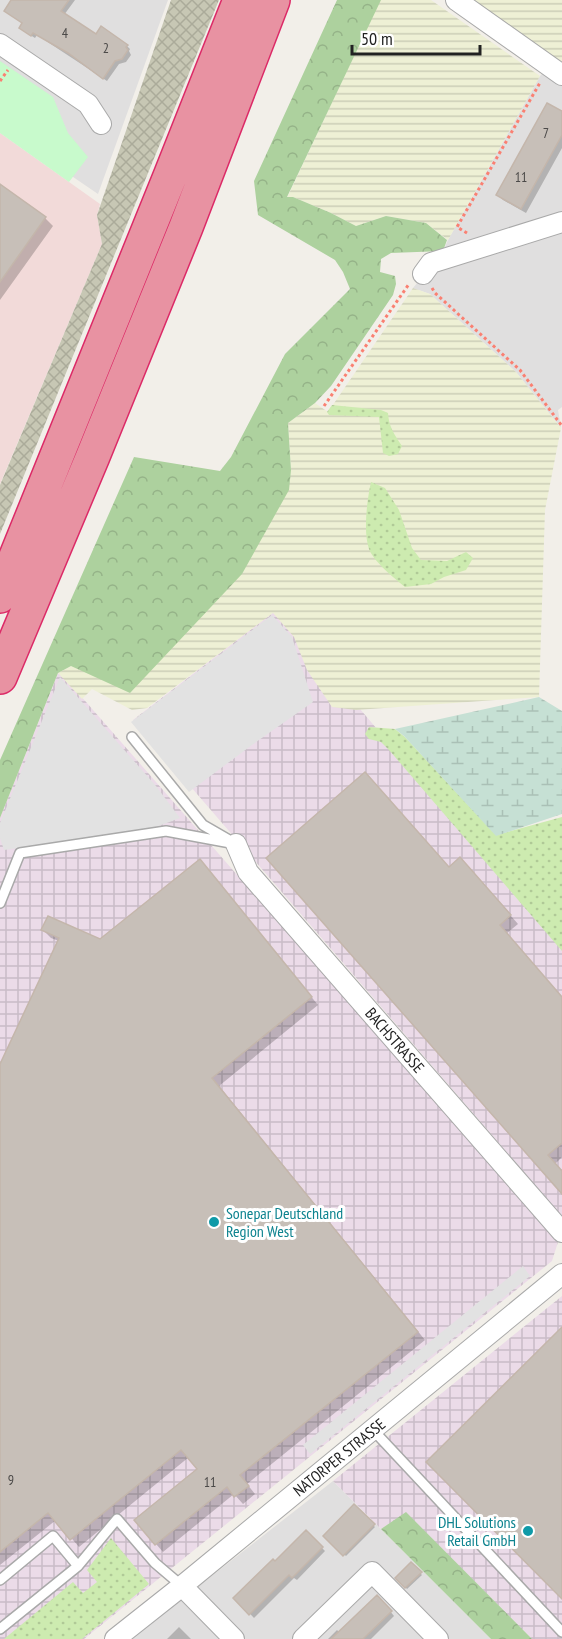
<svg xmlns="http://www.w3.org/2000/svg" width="562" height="1639" viewBox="0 0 562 1639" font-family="'PT Sans Narrow',sans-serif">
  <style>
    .residential { fill: #e0dfdf }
    .commercial { fill: #f2dad9 }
    .industrial { fill: url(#industrial-grid) }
    .construction { fill: url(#construction-cross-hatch) }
    .farmland { fill: url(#farmland-rules) }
    .grass { fill: url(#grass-dots) }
    .forest { fill: url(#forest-crowns) }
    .wetland { fill: url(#wetland-marsh) }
    .park { fill: #c8facc }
    .parking { fill: #e2e2e2 }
    .shadow { fill: #0003 }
    .building { fill: #c7bfb8; stroke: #c4b6ab; stroke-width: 1.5 }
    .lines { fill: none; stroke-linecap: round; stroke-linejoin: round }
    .service-casing { stroke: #a9a9a9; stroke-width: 12 }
    .minor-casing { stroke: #a9a9a9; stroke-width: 22 }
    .motorway-casing { stroke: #dc2a67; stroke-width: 36 }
    .path { stroke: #fa8072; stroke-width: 3; stroke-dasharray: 3 3; stroke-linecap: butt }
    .service { stroke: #fff; stroke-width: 9 }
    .minor { stroke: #fff; stroke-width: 20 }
    .motorway { stroke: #e892a2; stroke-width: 33 }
    .culture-dot { fill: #0f9aa8; stroke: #fff; stroke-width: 2 }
    .labels { text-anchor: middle; stroke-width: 6; stroke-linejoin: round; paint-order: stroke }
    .number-label { font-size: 14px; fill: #4b4948 }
    .street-label { font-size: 16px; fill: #222; stroke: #fff }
    .culture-label { font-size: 16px; fill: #0d838f; stroke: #fff; text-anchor: start }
  </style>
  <defs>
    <pattern id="industrial-grid" width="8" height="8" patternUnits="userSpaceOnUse" patternTransform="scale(1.5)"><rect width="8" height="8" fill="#ebdbe8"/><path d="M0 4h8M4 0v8" fill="none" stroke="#c9bcc7"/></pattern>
    <pattern id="construction-cross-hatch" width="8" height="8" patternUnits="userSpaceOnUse" patternTransform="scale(1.5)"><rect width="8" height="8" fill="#c7c7b4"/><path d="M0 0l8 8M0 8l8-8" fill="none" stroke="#abab9a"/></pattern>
    <pattern id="farmland-rules" width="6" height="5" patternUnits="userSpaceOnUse" patternTransform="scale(1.5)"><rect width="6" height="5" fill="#eef0d5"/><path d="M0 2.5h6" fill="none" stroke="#ccceb7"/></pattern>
    <pattern id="grass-dots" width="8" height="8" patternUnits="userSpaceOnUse" patternTransform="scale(1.5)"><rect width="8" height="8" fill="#cdebb0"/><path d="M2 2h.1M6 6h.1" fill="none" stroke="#b0c997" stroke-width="1.8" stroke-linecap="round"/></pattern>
    <pattern id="forest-crowns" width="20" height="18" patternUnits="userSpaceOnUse" patternTransform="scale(1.5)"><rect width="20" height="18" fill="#add19e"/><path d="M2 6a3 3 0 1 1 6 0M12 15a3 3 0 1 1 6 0" fill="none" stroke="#95b388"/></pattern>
    <pattern id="wetland-marsh" width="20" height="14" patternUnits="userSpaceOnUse" patternTransform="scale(1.5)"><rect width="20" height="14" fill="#c6e0d4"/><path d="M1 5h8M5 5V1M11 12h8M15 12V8" fill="none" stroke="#aac0b6"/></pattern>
  </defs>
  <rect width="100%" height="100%" fill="#f2efe9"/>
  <path class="residential" d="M0,0H168L98,194L0,127Z
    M554,61L562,67V407L558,410L561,428L516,372L430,294L413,288L443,251L448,240L540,76Z
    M333,1481L491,1639H131Z"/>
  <path class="commercial" d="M0,133L100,204L97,215L102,244L0,484Z"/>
  <path class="industrial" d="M276,610L562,947V1216L133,720Z
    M59,671L558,1242L552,1261L84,1639H0V818Z
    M562,1296V1639H532L406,1513L381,1529L333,1481Z"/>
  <path class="construction" d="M171,0H219L0,534V485L102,244L97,215Z"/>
  <path class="farmland" d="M380,0H431L540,76L448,240L426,223L386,216L356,226L331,213L293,197L287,198Z
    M469,0H562V67Z
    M413,288L430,294L516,372L561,428L545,510L539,697L356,710L332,707L307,670L294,637L273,613L147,708L132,710L92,689L82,699L58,673L71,666L291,470L288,423L315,403L328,412Z"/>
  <path class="grass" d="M332,405L381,410L388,413C389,427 394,434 402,446L398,454L389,456L383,453L379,417L329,415L327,412Z
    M371,482L385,488L399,510L412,548L421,560L447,561L466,552L473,558L466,570L444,577L431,584L405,587C394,578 374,562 369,549C363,532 367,500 371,482Z
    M369,727L395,729L405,737L496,835L562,817V951L389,750L381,742L369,739L365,734Z
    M111,1538L149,1584L82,1639H4L73,1582L83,1593L97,1582L87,1570Z"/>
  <path class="forest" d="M337,0H381L287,197H293L331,213L356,226L386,216L426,223L447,240L443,251L391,253L381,259L380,272L395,276L396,284L393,295L331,386L315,403L288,423L291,470L289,490L242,574L130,693L71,666L58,673L0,818V760L134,457L220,471L231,457L285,354L350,289L343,272L335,260L258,215L254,181Z
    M406,1512L532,1639H491L381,1529Z"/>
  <path class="wetland" d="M539,697L562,711V814L496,836L404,736L395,729Z"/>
  <path class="park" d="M0,61L53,97L68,133L88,157L69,182L0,133Z"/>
  <path class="parking" d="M272,615L292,637L313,702L252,745L189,792L131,722Z
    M60,677L156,786L180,818L148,830L4,850L0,838V823Z
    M523,1266L530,1276L310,1454L303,1445Z"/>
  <path class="shadow" d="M13,0H75L64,15L96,36L127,46L130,49L129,51L131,55L126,62L119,64L107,81L37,35L35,38L24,31L23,24Z
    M562,113V148L526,213L503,200L498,195Z
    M0,186L45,218L53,226L0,300Z
    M365,774L449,869L468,866L518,924L506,934L562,998V1157L555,1164L562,1172V1192Z
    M200,861L318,1005L219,1086L425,1340L247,1484L255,1494L243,1504L234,1494L163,1552L156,1544L199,1469L189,1457L79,1547L56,1520L0,1565V1067L59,941L51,938L43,930L101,941Z
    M354,1506L375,1527L346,1556L325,1536Z
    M306,1532L325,1551L297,1580L294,1578L254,1618L235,1598L276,1563Z
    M411,1564L422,1575L407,1589L397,1578Z
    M381,1600L394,1616L371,1639H328L337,1630L340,1633Z
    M179,1627L191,1639H167Z"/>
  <path class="building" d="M11,0H69L61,11L96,34L101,26L128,45L126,47L128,50L122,59L115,61L103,79L68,53L33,33L31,36L19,28L22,23L4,11Z
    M547,103L562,111V135L521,209L496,195Z
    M0,184L46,217L0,282Z
    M365,772L449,867L460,857L511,915L500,925L562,997V1143L548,1155L562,1171V1194L266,858Z
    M200,859L312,997L212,1078L418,1332L240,1475L249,1486L234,1497L227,1487L155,1545L134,1520L197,1469L181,1450L70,1540L48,1513L0,1552V1064L59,938L41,930L48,916L100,939Z
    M562,1327V1599L426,1462Z
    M354,1504L375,1524L343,1556L323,1536Z
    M306,1530L323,1547L292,1578L289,1575L249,1615L233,1598L273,1559L275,1561Z
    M411,1562L422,1572L405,1588L395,1578Z
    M377,1595L392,1611L363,1639H331Z"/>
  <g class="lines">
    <g class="service-casing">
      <path id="service" d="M132,737L203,825L229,840
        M0,903L20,853L166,831L236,844
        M373,1430L562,1632
        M78,1566L117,1519L155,1563L182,1586
        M0,1580L53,1536L78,1566L0,1629"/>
    </g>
    <g class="minor-casing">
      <path id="minor" d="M456,0L562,75
        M0,44L88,104L101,124
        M423,274L431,263L562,222
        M236,844L248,872L562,1232
        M182,1586L234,1639
        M115,1639L182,1586L562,1274
        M303,1639L372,1572L438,1639"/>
    </g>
    <g class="motorway-casing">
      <path id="motorway" d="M0,596L171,174L240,0
        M0,677L93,456L186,227L273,0"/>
    </g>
    <path class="path" d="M0,81L8,70
      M467,233L457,227L541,81
      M432,288L435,293L520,370L562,426
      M324,406L409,284"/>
    <use href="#service" class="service"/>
    <use href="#minor" class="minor"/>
    <use href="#motorway" class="motorway"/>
  </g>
  <g class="culture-dot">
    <circle cx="214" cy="1222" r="6"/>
    <circle cx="528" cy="1531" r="6"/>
  </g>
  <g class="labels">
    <g class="number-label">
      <text x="65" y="38">4</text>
      <text x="106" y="53">2</text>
      <text x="546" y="138">7</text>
      <text x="521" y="182">11</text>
      <text x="11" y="1485">9</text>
      <text x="210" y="1487">11</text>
    </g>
    <g class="street-label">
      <text transform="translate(395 1040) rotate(49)" y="6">BACHSTRASSE</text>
      <text transform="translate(339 1457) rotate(-39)" y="6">NATORPER STRASSE</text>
    </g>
    <g class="culture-label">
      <text x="226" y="1219">Sonepar Deutschland<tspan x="226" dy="18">Region West</tspan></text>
      <text x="516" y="1528" text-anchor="end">DHL Solutions<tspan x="516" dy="18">Retail GmbH</tspan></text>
    </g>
  </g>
  <path d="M352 45v9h128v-9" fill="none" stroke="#222222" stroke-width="3"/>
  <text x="361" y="45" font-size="18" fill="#222222" stroke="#ffffff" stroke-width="4.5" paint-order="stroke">50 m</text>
</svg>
